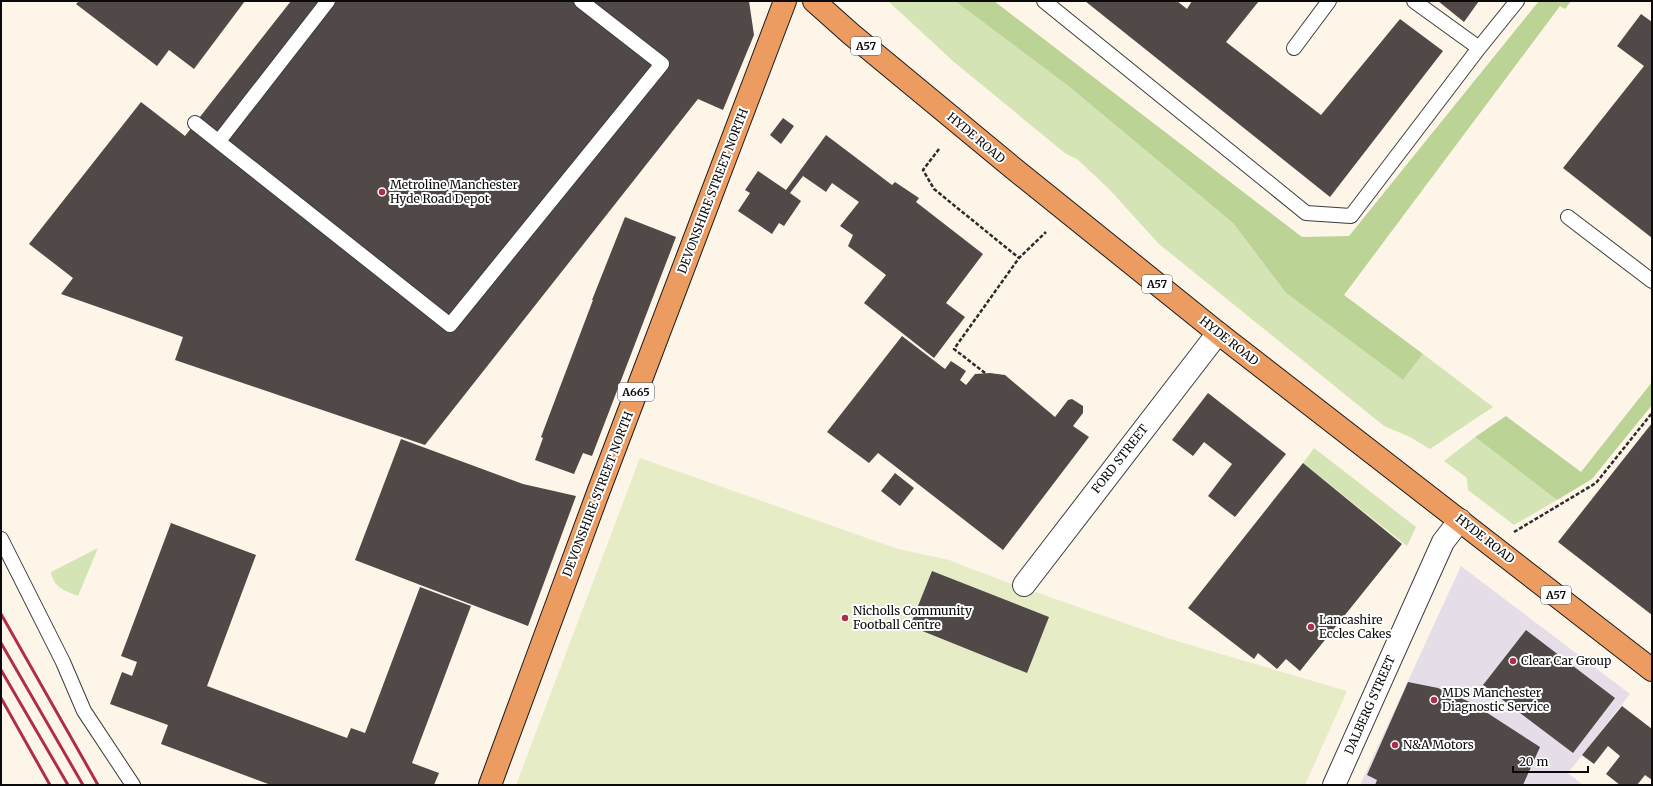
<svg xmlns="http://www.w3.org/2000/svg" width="1653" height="786" viewBox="0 0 1653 786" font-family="Merriweather,serif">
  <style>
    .industrial { fill: #e5dee8 }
    .green { fill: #d5e4b5 }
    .forest { fill: #bcd396 }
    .pitch { fill: #e5ecc6 }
    .building { fill: #514947 }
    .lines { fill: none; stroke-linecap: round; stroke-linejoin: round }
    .service-casing { stroke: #3d3d3d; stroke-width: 16 }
    .minor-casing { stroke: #3d3d3d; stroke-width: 24 }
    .trunk-casing { stroke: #1b1b1b; stroke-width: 24 }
    .path { stroke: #2c2c2c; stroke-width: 2.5; stroke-dasharray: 4 2; stroke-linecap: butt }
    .service { stroke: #fff; stroke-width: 14 }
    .minor { stroke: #fff; stroke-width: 22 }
    .trunk { stroke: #ec9c60; stroke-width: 22 }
    .rail { stroke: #ae2e4a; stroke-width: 3 }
    .poi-dot { fill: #ae2e4a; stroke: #fff; stroke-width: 1.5 }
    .labels { text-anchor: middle; stroke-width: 4; stroke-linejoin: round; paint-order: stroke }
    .shield { fill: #fff; stroke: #545454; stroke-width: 1 }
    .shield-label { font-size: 11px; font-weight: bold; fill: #0a0a0a }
    .street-label { font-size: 12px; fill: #0a0a0a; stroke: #fff }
    .poi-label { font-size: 12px; fill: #0a0a0a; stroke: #fff; text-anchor: start }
  </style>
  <rect width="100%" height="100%" fill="#fdf5e8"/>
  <path class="industrial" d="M1461,566L1630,694L1568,773L1583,785H1360Z"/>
  <path class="green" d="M888,1H955L1067,85L1233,223L1286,293L1403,380L1423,354L1493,407L1430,449L1410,437L1384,426L1159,244L1109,189L1077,159L1066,154L954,62Z
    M1475,437L1557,500L1514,525L1468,490L1467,478L1444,461Z
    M1314,448L1416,527L1407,546L1303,463Z
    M98,548L78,596C65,591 53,587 51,572Z"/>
  <path class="forest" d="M955,1H994L1302,237L1349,236L1539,1H1571L1565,9L1560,6L1344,295L1423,354L1403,380L1286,293L1233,223L1067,85Z
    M1652,382V405L1592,479L1557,500L1475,437L1506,416L1581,472Z"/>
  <path class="pitch" d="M640,458L898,549L949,560L998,579L1170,639L1347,691L1305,785H516Z"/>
  <path class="building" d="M79,1H245L194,69L169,50L157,66L76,4Z
    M291,1H749L754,35L723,110L698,99L425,445L175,360L183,337L61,294L73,278L29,244L141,102L185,136Z
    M1085,1H1177L1187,9L1192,1H1259L1226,42L1321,115L1400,19L1443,51L1330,197Z
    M1438,1H1479L1464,22Z
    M1641,14L1652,22V238L1563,168L1644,66L1617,46Z
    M783,118L794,126L781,144L770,135Z
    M826,135L892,185L895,182L919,198L916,202L983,254L946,303L965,317L934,358L864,303L886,275L848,246L853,235L840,226L859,202L832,183L826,192L803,176L790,193L801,201L784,226L779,223L772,234L738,211L750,193L745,190L758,171L786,190Z
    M625,217L676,237L592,456L583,453L574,474L535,460L543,438L541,437L593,300H592Z
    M902,336L945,369L951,361L966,371L960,380L966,385L975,374L990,373L1005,375L1055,417L1068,400L1072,399L1083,406V413L1073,426L1089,437L1003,550L878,453L869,463L827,432Z
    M1208,393L1286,454L1235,517L1208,496L1232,464L1204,442L1193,456L1172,440Z
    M1652,423V615L1558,542Z
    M401,439L523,484L576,496L528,626L355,560Z
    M1303,463L1402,544L1300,671L1286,659L1277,669L1258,653L1254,659L1188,608Z
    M895,473L914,488L900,506L881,491Z
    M171,523L256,555L207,686L347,738L351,728L365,733L420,587L471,606L412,763L439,773L434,785H271L161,744L168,725L110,704L122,672L132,676L137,662L121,656Z
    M932,571L1049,617L1027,673L910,626Z
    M1526,630L1615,698L1573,753L1483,685Z
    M1408,682L1438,688L1472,703L1540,747L1523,785H1375L1377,780L1367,775Z
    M1622,706L1652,729V780L1645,775L1637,785H1620L1606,774L1620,756L1608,746L1594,764L1582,755Z"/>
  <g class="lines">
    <g class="service-casing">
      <path id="service" d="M1044,1L1306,213L1351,216L1479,48L1414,1
        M1294,48L1329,1
        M1479,48L1517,1
        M195,123L450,325L662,64L581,1
        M219,141L328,1
        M1568,217L1652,281
        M1,539L63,662L84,711L133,785"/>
    </g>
    <g class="minor-casing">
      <path id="minor" d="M1024,585L1218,333
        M1334,785L1443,542L1460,520"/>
    </g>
    <g class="trunk-casing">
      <path id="trunk" d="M814,1L851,34L1013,168L1218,333L1652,670
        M490,785L599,490L785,1"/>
    </g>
    <path class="path" d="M939,149L923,170L934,189L1019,258
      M985,373L954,349L1019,258L1046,232
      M1514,532L1596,483L1652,413"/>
    <use href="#service" class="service"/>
    <use href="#minor" class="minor"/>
    <use href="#trunk" class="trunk"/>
    <path class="rail" d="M1,614L98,785
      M1,643L83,785
      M1,670L68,785
      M1,698L50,785"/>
  </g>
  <g class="poi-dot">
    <circle cx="382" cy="192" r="4"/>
    <circle cx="845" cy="618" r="4"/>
    <circle cx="1311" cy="627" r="4"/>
    <circle cx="1513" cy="661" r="4"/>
    <circle cx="1434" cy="700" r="4"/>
    <circle cx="1395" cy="745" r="4"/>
  </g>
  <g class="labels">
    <g class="shield">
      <rect x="851" y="37" width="30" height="18" rx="3"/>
      <rect x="1142" y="275" width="30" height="18" rx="3"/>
      <rect x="618" y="383" width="36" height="18" rx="3"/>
      <rect x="1541" y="586" width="30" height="18" rx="3"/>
    </g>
    <g class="shield-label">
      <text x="866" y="50">A57</text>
      <text x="1157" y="288">A57</text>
      <text x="636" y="396">A665</text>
      <text x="1556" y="599">A57</text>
    </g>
    <g class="street-label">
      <text transform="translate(976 138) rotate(40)" y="4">HYDE ROAD</text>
      <text transform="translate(713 191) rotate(-69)" y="4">DEVONSHIRE STREET NORTH</text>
      <text transform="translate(1229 341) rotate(38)" y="4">HYDE ROAD</text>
      <text transform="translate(1120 459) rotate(-52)" y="4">FORD STREET</text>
      <text transform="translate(598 494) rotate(-69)" y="4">DEVONSHIRE STREET NORTH</text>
      <text transform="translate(1485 539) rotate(38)" y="4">HYDE ROAD</text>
      <text transform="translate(1370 705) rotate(-66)" y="4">DALBERG STREET</text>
    </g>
    <g class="poi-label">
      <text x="390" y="189">Metroline Manchester<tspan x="390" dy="14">Hyde Road Depot</tspan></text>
      <text x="853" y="615">Nicholls Community<tspan x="853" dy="14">Football Centre</tspan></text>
      <text x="1319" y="624">Lancashire<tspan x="1319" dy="14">Eccles Cakes</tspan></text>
      <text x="1521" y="665">Clear Car Group</text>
      <text x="1442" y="697">MDS Manchester<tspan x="1442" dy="14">Diagnostic Service</tspan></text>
      <text x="1403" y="749">N&amp;A Motors</text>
    </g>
  </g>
  <rect width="1653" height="786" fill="none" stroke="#0a0a0a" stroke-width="4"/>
  <path d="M1513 766v6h75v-6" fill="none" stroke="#0a0a0a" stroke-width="2"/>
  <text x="1519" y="766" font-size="12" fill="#0a0a0a" stroke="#ffffff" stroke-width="3" paint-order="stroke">20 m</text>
</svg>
